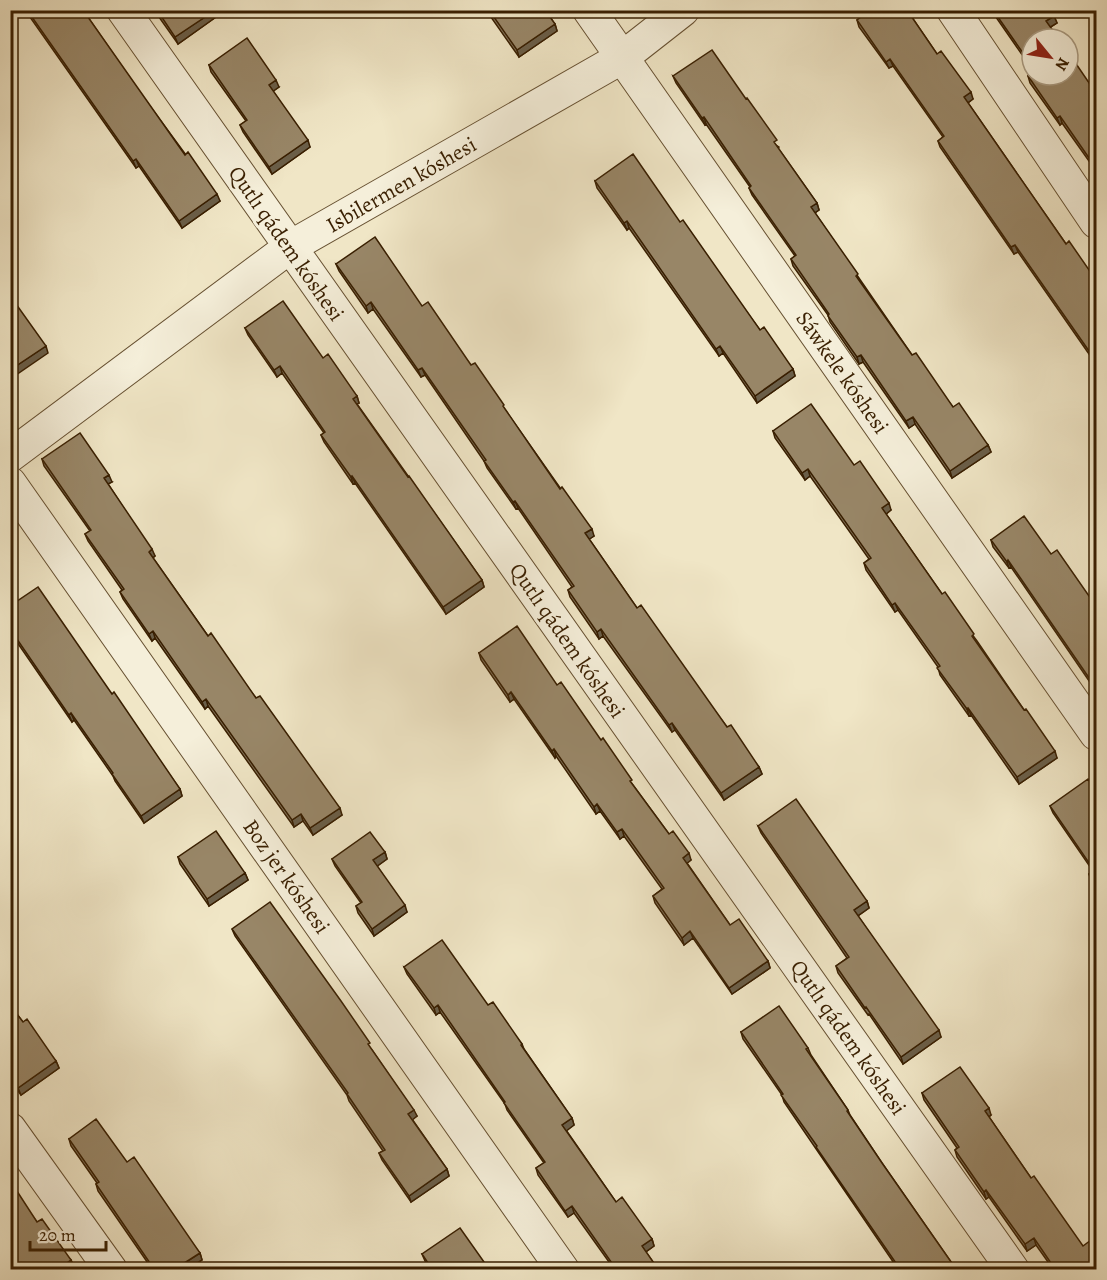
<svg xmlns="http://www.w3.org/2000/svg" width="1107" height="1280" viewBox="0 0 1107 1280" font-family="Alegreya,serif">
  <style>
    .lines { fill: none; stroke-linecap: round; stroke-linejoin: round }
    .minor-casing { stroke: #675132; stroke-width: 34 }
    .minor { stroke: #f5efda; stroke-width: 32 }
    .wall { fill: #837359; stroke: #391f01; stroke-width: 1.5 }
    .shaded-wall { fill: #6a5e48; stroke: #391f01; stroke-width: 1.5 }
    .building { fill: #988667; stroke: #391f01; stroke-width: 1.5 }
    .labels { text-anchor: middle; stroke-width: 6; stroke-linejoin: round; paint-order: stroke }
    .street-label { font-size: 22px; fill: #391f01; stroke: #f5efda }
  </style>
  <rect width="100%" height="100%" fill="#f0e6c6"/>
  <filter id="stains"><feTurbulence type="fractalNoise" baseFrequency=".00333" numOctaves="4"/><feColorMatrix values="0 0 0 0 .2 0 0 0 0 .09 0 0 0 0 .02 0 0 0 .5 -.17"/></filter>
  <radialGradient id="worn" r=".72"><stop offset=".6" stop-color="#630" stop-opacity="0"/><stop offset="1" stop-color="#630" stop-opacity=".3"/></radialGradient>
  <g class="lines">
    <g class="minor-casing">
      <path id="minor" d="M123,10L1013,1270
        M589,10L1096,734
        M953,10L1096,222
        M10,456L290,247L623,57L683,10
        M10,483L563,1270
        M10,1129L111,1270"/>
    </g>
    <use href="#minor" class="minor"/>
  </g>
  <path class="wall" d="M25,10H83L141,94L220,201L182,228L139,166L136,168Z
    M154,10H214L216,17L178,44Z
    M486,10H545L555,24L557,31L519,57Z
    M856,10H907L937,54L973,99L968,103L1066,244L1096,280V364L1018,252L1014,254L940,147L938,141L943,137L893,66L889,68L859,27L857,20L861,17Z
    M991,10H1050L1054,16L1057,23L1032,39V69Z
    M209,65L279,87L273,91L310,147L272,174L243,132L240,125L246,121L211,72Z
    M673,76L779,147L778,148L817,203L819,210L815,213L861,281L912,355L953,407L988,445L991,452L952,478L915,424L909,428L863,362L859,364L830,322L828,315L793,266L791,259L795,256L752,195L749,188L750,187L706,124L705,125L676,83Z
    M1028,76L1096,93V171L1062,123L1060,125L1030,83Z
    M595,181L680,222L760,330L793,369L795,376L757,403L723,353L719,356L629,228L627,230L597,188Z
    M336,264L422,306L471,365L506,411L594,536L589,539L637,608L727,727L759,767L762,774L724,800L675,730L672,732L603,636L599,639L570,597L568,590L572,587L518,508L516,509L487,468L484,461L425,375L421,377L373,309L368,313L339,271Z
    M245,328L323,358L357,396L359,403L357,404L482,580L484,587L446,614L355,483L353,484L324,442L321,435L324,433L282,373L277,377L248,335Z
    M773,431L854,465L891,510L886,514L942,594L977,641L1057,758L1019,784L971,715L969,716L940,675L938,667L898,610L895,612L866,570L864,563L869,559L810,476L805,480L775,438Z
    M42,459L112,482L108,484L155,556L153,558L208,636L256,698L342,815L313,835L303,821L294,827L208,706L205,709L155,638L152,641L123,599L120,592L122,590L88,541L85,534L90,531L44,466Z
    M991,540L1051,554L1096,606V691L1011,567L1009,568L993,547Z
    M10,606L112,694L180,789L182,796L144,823L115,781L113,776L74,720L72,722L10,632Z
    M479,653L557,685L633,785L669,834L691,860L687,863L730,925L768,961L770,968L732,994L693,938L684,945L655,903L653,896L662,889L624,836L620,839L600,811L596,814L556,756L555,758L514,699L510,702L481,660Z
    M1096,791V889L1091,881L1089,874L1093,871L1053,813L1050,806Z
    M758,826L867,901L869,908L858,916L941,1037L903,1064L869,1014L868,1015L838,973L836,966L847,958L761,833Z
    M385,852L387,859L377,866L407,912L374,936L358,913L356,906L361,903L335,866L332,859Z
    M178,857L245,873L248,880L209,906L180,864Z
    M232,929L372,1050L417,1116L412,1119L447,1169L449,1176L411,1202L382,1160L379,1153L383,1151L349,1101L347,1095L235,936Z
    M404,967L488,1005L522,1044L524,1049L572,1118L574,1125L566,1130L616,1202L652,1239L654,1246L646,1252L658,1269H614L574,1213L568,1217L538,1175L536,1168L544,1163L507,1110L505,1104L440,1012L436,1015L407,974Z
    M10,1005L23,1022L56,1061L59,1068L21,1095L10,1080Z
    M741,1032L808,1048L811,1055L848,1110L850,1115L882,1163L956,1269H898L784,1102L782,1095L743,1039Z
    M922,1093L991,1115L989,1117L1031,1178L1096,1269H1053L1036,1245L1027,1251L989,1197L986,1199L957,1157L955,1150L957,1148L924,1100Z
    M69,1139L127,1162L200,1253L202,1260L188,1269H152L98,1191L96,1184L97,1183L71,1146Z
    M10,1186L37,1222L71,1260L74,1267L71,1269H18L10,1258Z
    M422,1254L489,1269H430L425,1261Z"/>
  <path class="shaded-wall" d="M214,11L216,17L178,44L175,37Z
    M1054,16L1057,23L1049,28L1046,21Z
    M555,24L557,31L519,57L517,50Z
    M890,59L893,66L889,68L886,62Z
    M276,80L279,87L272,92L269,85Z
    M971,92L973,99L966,104L964,97Z
    M1060,116L1062,123L1060,125L1057,118Z
    M704,117L706,124L705,125L702,118Z
    M308,140L310,147L272,174L269,167Z
    M136,159L139,166L136,168L133,161Z
    M217,194L220,201L182,228L179,221Z
    M817,203L819,210L813,214L811,207Z
    M627,221L629,228L627,230L624,223Z
    M1015,245L1018,252L1014,254L1011,247Z
    M371,302L373,309L368,313L366,306Z
    M46,346L48,353L10,379V370Z
    M720,346L723,353L719,356L716,349Z
    M861,355L863,362L859,364L857,357Z
    M280,366L282,373L277,377L274,370Z
    M422,368L425,375L421,377L418,370Z
    M793,369L795,376L757,403L755,396Z
    M357,396L359,403L355,405L353,399Z
    M913,417L915,424L909,428L906,421Z
    M988,445L991,452L952,478L950,471Z
    M808,469L810,476L805,480L802,473Z
    M109,475L112,482L106,485L104,478Z
    M352,476L355,483L353,484L351,477Z
    M515,501L518,508L516,509L513,502Z
    M889,503L891,510L885,515L882,508Z
    M592,529L594,536L588,540L585,533Z
    M12,547L14,554L10,557V548Z
    M152,549L155,556L151,559L149,552Z
    M1008,560L1011,567L1009,568L1007,562Z
    M482,580L484,587L446,614L443,607Z
    M895,603L898,610L895,612L892,605Z
    M601,629L603,636L599,639L597,632Z
    M153,631L155,638L152,641L149,634Z
    M511,692L514,699L510,702L508,695Z
    M206,699L208,706L205,709L202,702Z
    M968,708L971,715L969,716L967,709Z
    M71,713L74,720L72,722L69,715Z
    M672,723L675,730L672,732L669,725Z
    M554,749L556,756L555,758L552,751Z
    M1055,751L1057,758L1019,784L1017,777Z
    M759,767L762,774L724,800L721,793Z
    M180,789L182,796L144,823L141,816Z
    M597,804L600,811L596,814L594,807Z
    M340,808L342,815L313,835L310,828Z
    M301,814L303,821L294,827L292,820Z
    M622,829L624,836L620,839L617,832Z
    M385,852L387,859L376,867L373,860Z
    M689,853L691,860L685,865L683,858Z
    M245,873L248,880L209,906L207,899Z
    M867,901L869,908L856,917L854,910Z
    M405,905L407,912L374,936L372,929Z
    M690,931L693,938L684,945L682,938Z
    M768,961L770,968L732,994L729,988Z
    M438,1005L440,1012L436,1015L434,1008Z
    M939,1030L941,1037L903,1064L901,1057Z
    M56,1061L59,1068L21,1095L18,1088Z
    M989,1108L991,1115L987,1118L985,1111Z
    M414,1110L417,1116L411,1121L408,1114Z
    M572,1118L574,1125L565,1132L562,1125Z
    M447,1169L449,1176L411,1202L409,1196Z
    M986,1190L989,1197L986,1199L984,1192Z
    M572,1206L574,1213L568,1217L565,1211Z
    M1034,1238L1036,1245L1027,1251L1025,1244Z
    M652,1239L654,1246L644,1253L642,1246Z
    M200,1253L202,1260L188,1269H175Z
    M71,1260L74,1267L71,1269H58Z"/>
  <path class="building" d="M27,10H83L185,155L188,152L217,194L179,221L136,159L133,161Z
    M157,10H214V11L175,37Z
    M489,10H545L555,24L517,50Z
    M858,10H907L937,54L941,51L971,92L964,97L1066,244L1069,241L1096,280V361L1015,245L1011,247L938,141L944,136L890,59L886,62L857,20L862,16Z
    M993,10H1050L1054,16L1046,21L1059,39H1032V66Z
    M247,38L276,80L269,85L308,140L269,167L240,125L247,120L209,65Z
    M712,50L746,99L747,98L777,140L774,142L817,203L811,207L858,274L856,276L912,355L916,353L953,407L959,403L988,445L950,471L913,417L906,421L861,355L857,357L828,316L829,314L791,259L796,255L749,188L751,186L704,117L702,118L673,76Z
    M1068,52L1096,93V168L1060,116L1057,118L1028,76L1032,73V75H1068Z
    M633,154L680,222L683,220L760,330L764,327L793,369L755,396L720,346L716,349L627,221L624,223L595,181Z
    M375,237L422,306L428,302L471,365L475,363L504,405L503,406L560,489L562,487L592,529L585,533L637,608L641,605L727,727L731,725L759,767L721,793L672,723L669,725L601,629L597,632L568,590L574,586L515,501L513,502L484,461L486,460L422,368L418,370L371,302L366,306L336,264Z
    M283,301L323,358L328,354L357,396L353,399L408,477L409,476L482,580L443,607L352,476L351,477L321,435L325,432L280,366L274,370L245,328Z
    M16,304L46,346L10,370V308Z
    M811,404L854,465L860,461L889,503L882,508L942,594L945,592L974,634L972,636L1024,710L1026,709L1055,751L1017,777L968,708L967,709L937,668L940,666L895,603L892,605L864,563L871,558L808,469L802,473L773,431Z
    M80,433L109,475L104,478L152,549L149,552L208,636L211,633L256,698L260,696L340,808L310,828L301,814L292,820L206,699L202,702L153,631L149,634L120,592L124,589L85,534L91,530L42,459Z
    M1024,516L1051,554L1057,550L1096,606V688L1008,560L1007,562L991,540Z
    M38,587L112,694L114,692L180,789L141,816L112,774L113,773L71,713L69,715L10,629V606Z
    M517,626L557,685L561,682L601,740L603,738L632,780L630,781L669,834L673,831L689,853L683,858L730,925L739,919L768,961L729,988L690,931L682,938L653,896L664,888L622,829L617,832L597,804L594,807L554,749L552,751L511,692L508,695L479,653Z
    M1088,779L1096,791V886L1089,874L1094,870L1050,806Z
    M796,799L867,901L854,910L939,1030L901,1057L866,1007L865,1008L836,966L849,957L758,826Z
    M216,831L245,873L207,899L178,857Z
    M370,832L385,852L373,860L405,905L372,929L356,906L362,902L332,859Z
    M270,902L341,1001L370,1043L368,1044L414,1110L408,1114L447,1169L409,1196L379,1153L385,1150L347,1094L348,1093L232,929Z
    M442,940L488,1005L493,1002L522,1044L521,1045L572,1118L562,1125L616,1202L622,1197L652,1239L642,1246L658,1269H616L572,1206L565,1211L536,1168L545,1162L504,1103L505,1102L438,1005L434,1008L404,967Z
    M10,1005L23,1022L27,1019L56,1061L18,1088L10,1077Z
    M779,1006L808,1048L806,1049L848,1110L847,1111L882,1163L956,1269H900L816,1147L817,1146L781,1095L783,1094L741,1032Z
    M960,1067L989,1108L985,1111L1031,1178L1034,1176L1083,1246L1091,1240L1096,1248V1269H1055L1034,1238L1025,1244L986,1190L984,1192L955,1150L959,1147L922,1093Z
    M96,1119L127,1162L134,1157L200,1253L175,1269H154L96,1184L99,1182L69,1139Z
    M13,1185L37,1222L42,1219L71,1260L58,1269H21L10,1255V1186Z
    M460,1228L489,1269H432L422,1254Z"/>
  <g class="labels">
    <g class="street-label">
      <text transform="translate(401 184) rotate(-30)" y="8">Isbilermen kóshesi</text>
      <text transform="translate(287 243) rotate(55)" y="8">Qutlı qádem kóshesi</text>
      <text transform="translate(843 372) rotate(55)" y="8">Sáwkele kóshesi</text>
      <text transform="translate(568 640) rotate(55)" y="8">Qutlı qádem kóshesi</text>
      <text transform="translate(287 876) rotate(55)" y="8">Boz jer kóshesi</text>
      <text transform="translate(849 1037) rotate(55)" y="8">Qutlı qádem kóshesi</text>
    </g>
  </g>
  <rect width="1107" height="1280" fill="none" stroke="#f0e6c6" stroke-width="36"/>
  <rect x="12" y="12" width="1083" height="1256" fill="none" stroke="#391f01" stroke-width="3"/>
  <rect x="18" y="18" width="1071" height="1244" fill="none" stroke="#391f01" stroke-width="1.5"/>
  <g transform="translate(1050 57) rotate(120)"><circle r="28" fill="#f5efda" stroke="#aa9c83" stroke-width="1.5"/>
  <path d="M0-4.5L10 22L0 15L-10 22Z" fill="#8f2418"/>
  <text y="-9" font-size="16" font-weight="bold" text-anchor="middle" fill="#391f01">N</text>
  </g>
  <path d="M30 1241v9h76v-9" fill="none" stroke="#391f01" stroke-width="3"/>
  <text x="39" y="1241" font-size="18" fill="#391f01" stroke="#f5efda" stroke-width="4.5" paint-order="stroke">20 m</text>
  <rect width="100%" height="100%" filter="url(#stains)"/>
  <rect width="100%" height="100%" fill="url(#worn)"/>
</svg>
